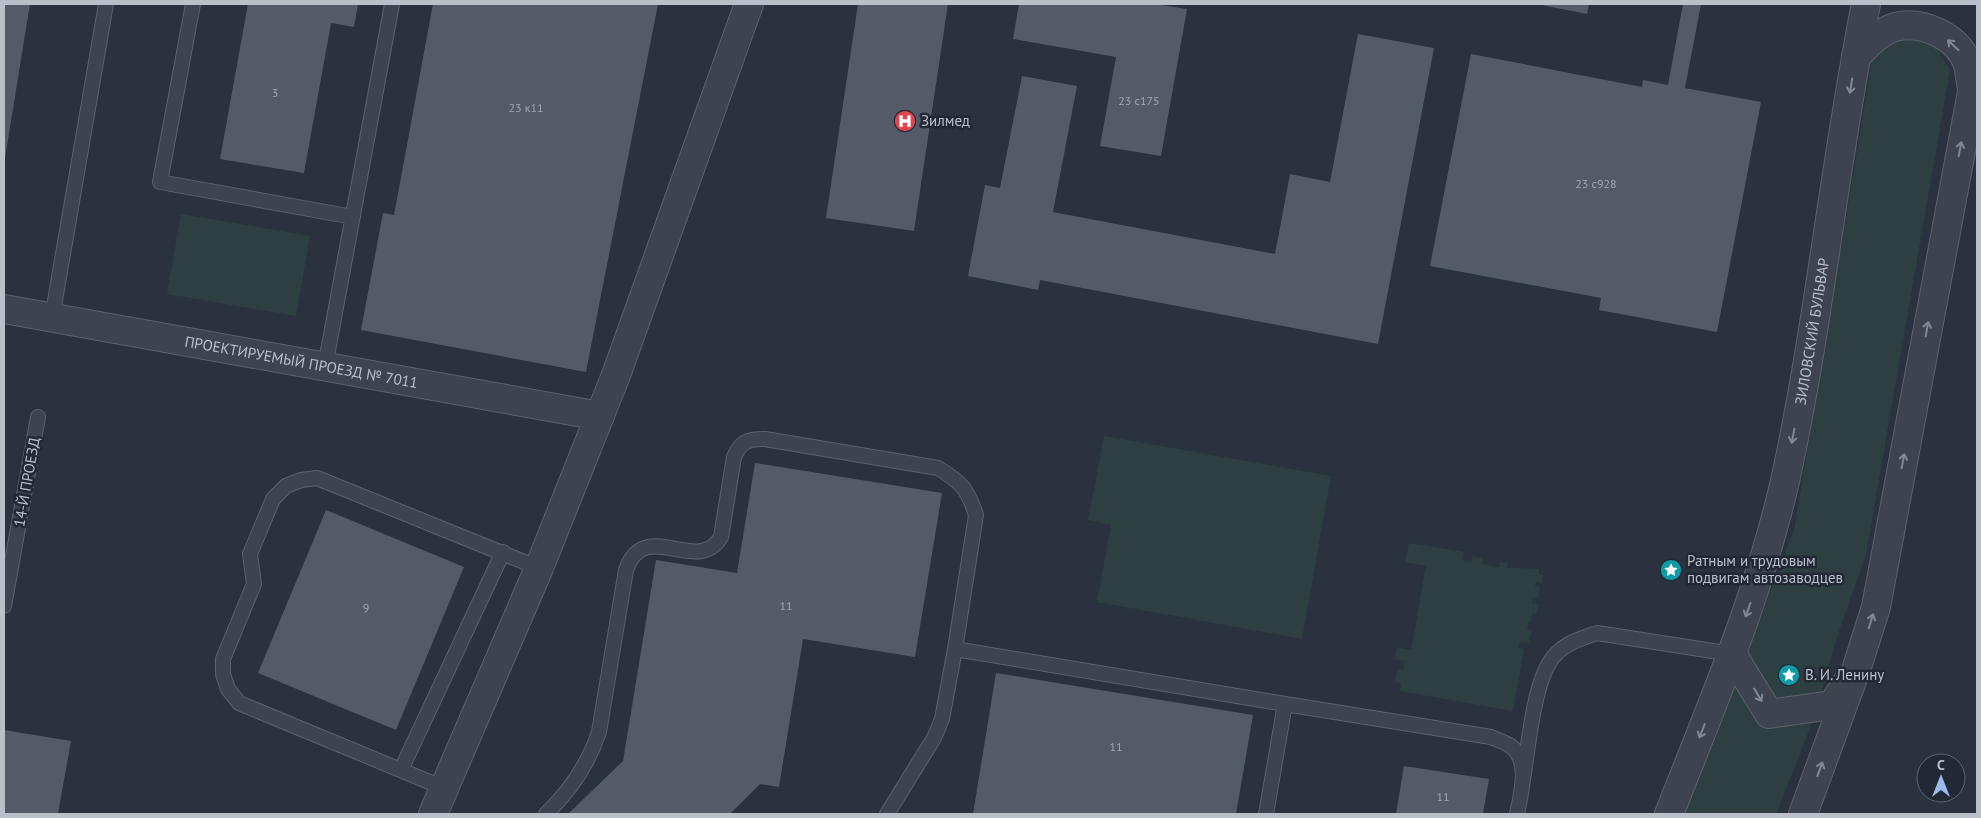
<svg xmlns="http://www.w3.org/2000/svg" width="1981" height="818" viewBox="0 0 1981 818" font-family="'PT Sans',sans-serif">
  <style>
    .green { fill: #2d3f41 }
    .building { fill: #535b69 }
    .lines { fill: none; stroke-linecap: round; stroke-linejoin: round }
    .service-casing { stroke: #5b626d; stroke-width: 16 }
    .minor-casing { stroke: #5b626d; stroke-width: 30 }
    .service { stroke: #3e444f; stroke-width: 14 }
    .minor { stroke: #3e444f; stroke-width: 28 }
    .oneway { stroke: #828893 }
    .labels { text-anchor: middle; stroke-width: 5; stroke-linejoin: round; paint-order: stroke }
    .number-label { font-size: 12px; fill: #a0a7b2 }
    .poi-label { font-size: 15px; fill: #bac0ca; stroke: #222935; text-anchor: start }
    .street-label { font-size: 15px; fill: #bac0ca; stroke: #222935 }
  </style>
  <rect width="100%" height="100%" fill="#2a323f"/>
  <path class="green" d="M1914,37L1934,44L1950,70L1866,554L1839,631L1812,723L1776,814H1685L1794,530L1873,54L1893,39Z
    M181,214L310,236L296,316L167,294Z
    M1104,436L1331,476L1302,639L1097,602L1111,525L1088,520Z
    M1409,543L1464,552L1463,561L1471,562L1473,556L1483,559L1482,564L1499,567L1500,562L1508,563L1507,568L1539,569V574L1543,575L1542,583L1536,582L1535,586L1540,587L1538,598L1533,597L1532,603L1539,604L1537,614L1532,613L1531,622H1529L1527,630H1532L1529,643L1520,642L1519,648L1524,649L1513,711L1400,691L1401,684L1395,682L1397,670H1403L1405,661L1395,659L1397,647L1411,650L1426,566L1405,562Z"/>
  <path class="building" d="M4,4H30L5,158H4Z
    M248,4H358L354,27L331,23L304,173L220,159Z
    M433,4H658L586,372L361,330L383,213L394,215Z
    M858,4H948L914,231L826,218Z
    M1019,4H1155L1187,9L1161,156L1100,146L1116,57L1013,39Z
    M1537,4H1589L1587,14Z
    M1683,4H1701L1685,88L1761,102L1717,332L1599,310L1601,298L1430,266L1471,54L1642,87L1643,80L1668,85Z
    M1358,34L1434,48L1378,344L1040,280L1038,290L968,276L985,185L1000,188L1022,76L1077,86L1053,212L1275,254L1290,174L1330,182Z
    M755,463L942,493L915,657L803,639L779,787L760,784L730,814H568L623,761L656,560L737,573Z
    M326,510L464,567L396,730L258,673Z
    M996,673L1253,715L1236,814H973Z
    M4,730L71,741L58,814H4Z
    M1404,766L1489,779L1483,814H1396Z"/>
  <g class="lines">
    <g class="service-casing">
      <path id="service" d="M193,4L160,182L353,217
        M52,318L106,4
        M325,367L392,4
        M4,606L38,417
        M955,649L1285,704L1266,814
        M1285,704L1491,737C1497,740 1503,741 1509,745C1531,758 1521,794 1517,814
        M401,770L503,552
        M1522,786C1528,753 1533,676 1556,654C1568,642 1582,638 1597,633L1732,654
        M444,788L239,703L228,689L223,674V659L254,584L250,554L273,499L286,486L301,480L317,478L539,568
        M546,814C571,790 588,765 599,732L626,570C645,516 697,577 721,537L734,457C741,441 748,439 765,439L938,468C962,483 967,488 976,515L955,649L942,719L934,738L887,814"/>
    </g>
    <g class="minor-casing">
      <g id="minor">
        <path d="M1856,57C1867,45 1879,32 1895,27C1923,20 1959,37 1968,65C1970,72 1970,80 1972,88"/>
        <path id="s1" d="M4,309L600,416"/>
        <path d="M1732,654L1769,714L1832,705L1848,681"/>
        <path d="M433,814L539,568L616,375L749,4"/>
        <path id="s2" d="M1669,814C1713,702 1761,591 1787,472C1820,317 1835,159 1866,4"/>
        <path d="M1803,814L1857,667L1876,607L1977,65"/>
      </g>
    </g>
    <use href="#service" class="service"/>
    <use href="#minor" class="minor"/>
  </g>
  <defs><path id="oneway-shaft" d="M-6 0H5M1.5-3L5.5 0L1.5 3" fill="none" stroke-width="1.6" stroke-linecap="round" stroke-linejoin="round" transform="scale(1.25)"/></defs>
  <g class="oneway">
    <use href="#oneway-shaft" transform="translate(1953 45) rotate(-137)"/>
    <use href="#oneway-shaft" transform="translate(1851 86) rotate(99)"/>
    <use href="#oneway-shaft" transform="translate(1960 149) rotate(-79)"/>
    <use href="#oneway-shaft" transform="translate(1927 329) rotate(-80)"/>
    <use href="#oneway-shaft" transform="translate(1793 436) rotate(101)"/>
    <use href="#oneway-shaft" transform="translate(1903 461) rotate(-79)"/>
    <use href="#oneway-shaft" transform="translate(1748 610) rotate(109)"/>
    <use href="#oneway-shaft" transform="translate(1871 621) rotate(-73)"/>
    <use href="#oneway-shaft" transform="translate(1758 695) rotate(59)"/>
    <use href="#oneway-shaft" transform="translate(1702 731) rotate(111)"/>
    <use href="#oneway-shaft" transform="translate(1820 769) rotate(-70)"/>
  </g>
  <defs>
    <g id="hospital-disc" transform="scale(1.125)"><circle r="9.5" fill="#e0444e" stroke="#222935"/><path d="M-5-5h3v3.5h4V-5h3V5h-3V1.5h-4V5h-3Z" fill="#fff"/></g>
    <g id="sight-disc" transform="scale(1.125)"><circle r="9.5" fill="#0f9aa8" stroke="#222935"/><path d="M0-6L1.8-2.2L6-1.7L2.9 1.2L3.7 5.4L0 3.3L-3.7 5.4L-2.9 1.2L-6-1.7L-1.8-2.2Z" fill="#fff"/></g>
  </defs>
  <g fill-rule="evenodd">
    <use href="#hospital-disc" x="905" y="121"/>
    <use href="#sight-disc" x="1671" y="570"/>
    <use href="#sight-disc" x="1789" y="675"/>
  </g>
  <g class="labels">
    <g class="number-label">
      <text x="275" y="97">3</text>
      <text x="1139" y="105">23 с175</text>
      <text x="526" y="112">23 к11</text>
      <text x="1596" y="188">23 с928</text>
      <text x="786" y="610">11</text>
      <text x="366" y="612">9</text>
      <text x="1116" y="751">11</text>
      <text x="1443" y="801">11</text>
    </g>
    <g class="poi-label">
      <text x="921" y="126">Зилмед</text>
      <text x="1687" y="566">Ратным и трудовым<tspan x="1687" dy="17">подвигам автозаводцев</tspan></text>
      <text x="1805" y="680">В. И. Ленину</text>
    </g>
    <g class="street-label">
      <text dy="5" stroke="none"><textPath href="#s2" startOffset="505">ЗИЛОВСКИЙ БУЛЬВАР</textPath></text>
      <text dy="5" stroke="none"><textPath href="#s1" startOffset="302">ПРОЕКТИРУЕМЫЙ ПРОЕЗД № 7011</textPath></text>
      <text transform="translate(27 482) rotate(-80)" y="5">14-Й ПРОЕЗД</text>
    </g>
  </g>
  <rect width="1981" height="818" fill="none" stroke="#bac0ca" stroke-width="10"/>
  <g transform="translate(1941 778)"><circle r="24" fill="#222935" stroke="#5f6571"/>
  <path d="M0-4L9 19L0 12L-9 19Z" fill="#9cb9ec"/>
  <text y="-8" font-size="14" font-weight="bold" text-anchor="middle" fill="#bac0ca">С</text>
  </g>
</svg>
